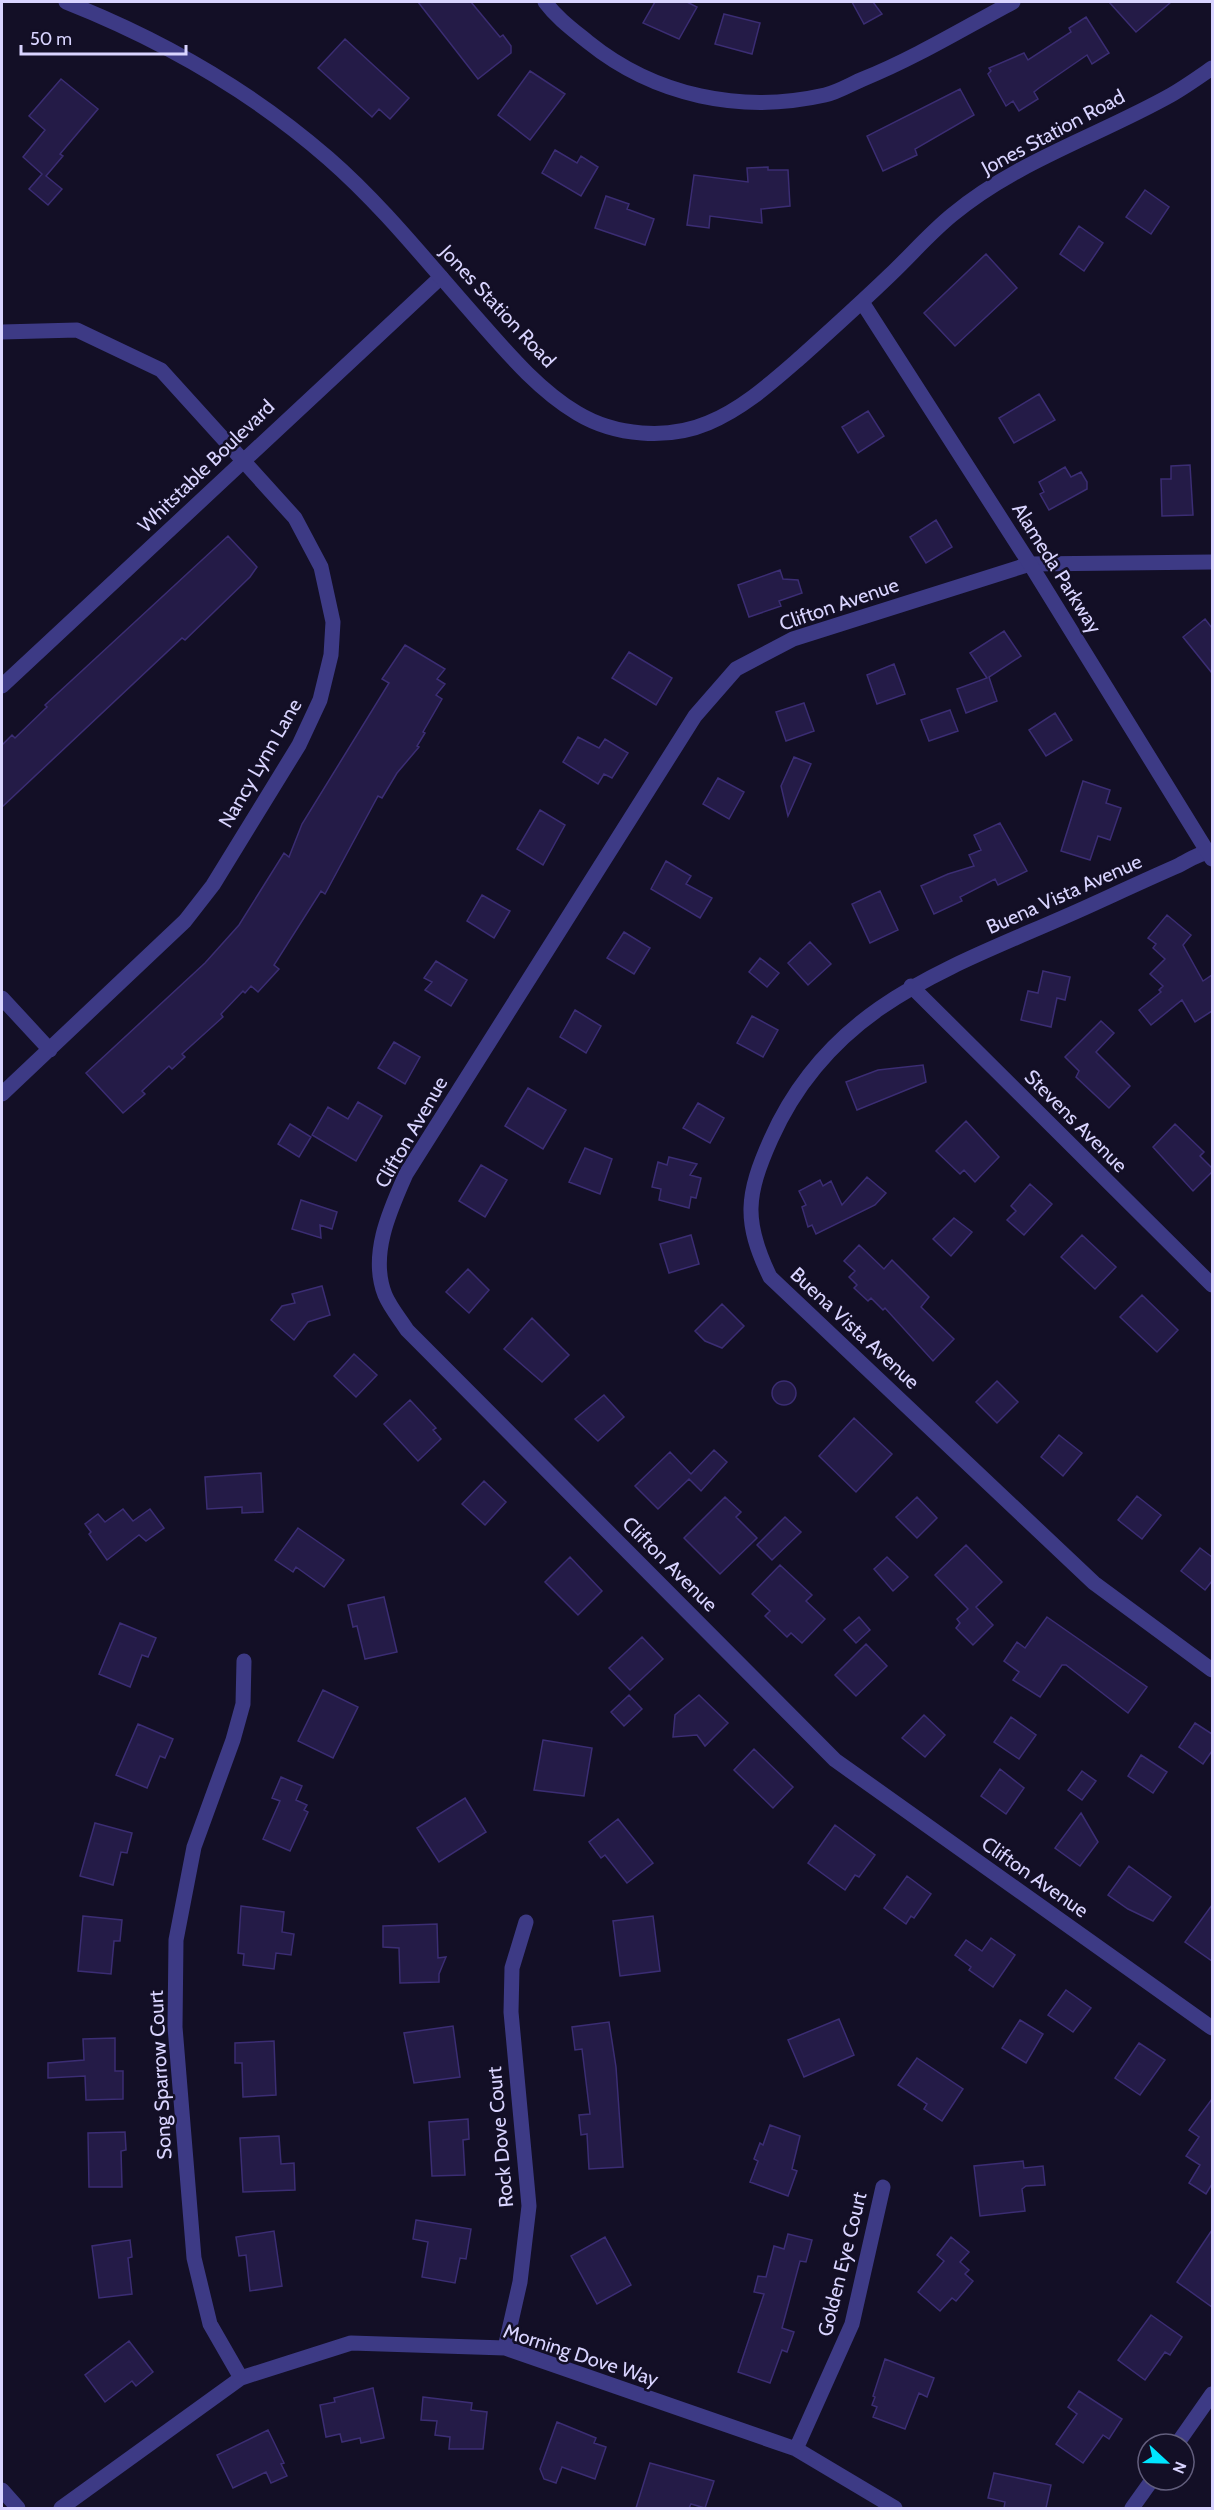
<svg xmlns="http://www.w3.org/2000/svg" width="1214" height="2510" viewBox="0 0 1214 2510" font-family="Cabin,sans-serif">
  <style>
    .building { fill: #241b47; stroke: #3b2d73; stroke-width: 1.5 }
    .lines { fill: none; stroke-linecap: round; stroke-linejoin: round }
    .minor { stroke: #3d3a85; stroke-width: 15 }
    .tertiary { stroke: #3d3a85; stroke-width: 15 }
    .labels { text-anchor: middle; stroke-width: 5; stroke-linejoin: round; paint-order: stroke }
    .street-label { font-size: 20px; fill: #d9d4ff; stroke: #130f26 }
  </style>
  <rect width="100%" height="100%" fill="#130f26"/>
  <path class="building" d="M418,2H471L500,37L503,35L511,46V53L478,79Z
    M655,2H687L697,7L679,39L643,23Z
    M852,2H873L882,14L864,24Z
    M1109,2H1171L1136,32Z
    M724,14L760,23L752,54L715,44Z
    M1086,17L1109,53L1092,64L1087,55L1039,88L1034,92L1038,99L1019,111L1013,101L1006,106L988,74L991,71L989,68L1024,53L1028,60L1071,32L1069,28Z
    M345,39L409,98L390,119L379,109L372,117L318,68Z
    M530,71L565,94L530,140L498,115Z
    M61,79L98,109L60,154L63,156L46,176L62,189L48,205L29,189L42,174L23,157L45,130L29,116Z
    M960,89L974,115L915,149L917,155L883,171L867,136Z
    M555,150L577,163L581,156L598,167L581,196L542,173Z
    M768,167V170H788L790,206L761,209L762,223L710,216L709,228L687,225L694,175L748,182L747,168Z
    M1145,190L1169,207L1151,234L1126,217Z
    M606,196L629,204L627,209L654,219L645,245L595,228Z
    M1079,226L1103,243L1084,271L1060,254Z
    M986,254L1017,288L955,346L924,313Z
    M1039,394L1055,420L1014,443L999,418Z
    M868,411L884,436L858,453L842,427Z
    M1190,465L1193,515L1162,516L1161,479H1171V466Z
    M1065,467L1071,477L1081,472L1087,482V489L1049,510L1040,494L1044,492L1039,482Z
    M936,520L952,547L926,563L910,537Z
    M228,536L257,567L250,577L185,640L182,638L2,807V745L12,735L15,738L47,707L45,705Z
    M780,570L783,579L798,580L802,593L779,601L781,606L749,617L738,585Z
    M1205,619L1212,628V673L1183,637Z
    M1004,631L1021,656L989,677L997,701L966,713L957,689L987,678L970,653Z
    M405,645L445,669L437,679L445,684L436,695L442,699L423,732L425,733L417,746L419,747L397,773L382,798L378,796L325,894L321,891L274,965L279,969L258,992L251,986L245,993L243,991L221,1014L223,1017L182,1054L185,1057L172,1069L169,1066L142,1091L145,1094L123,1113L86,1073L205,963L239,925L284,853L289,857L302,824L389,683L382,679Z
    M629,652L672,678L656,705L612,678Z
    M894,664L905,694L877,704L867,675Z
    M804,703L814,731L786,741L776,712Z
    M950,710L958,731L929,741L921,720Z
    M1055,713L1072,740L1046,756L1029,730Z
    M578,737L599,748L605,739L628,753L612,778L604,774L598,784L563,762Z
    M794,757L811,764L788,816L781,786Z
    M718,778L744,792L729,819L703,804Z
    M1083,781L1110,790L1106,803L1121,808L1110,840L1098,836L1090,860L1061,851Z
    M540,810L565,825L543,865L517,849Z
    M1000,823L1027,871L998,885L995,879L960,897L962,901L934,914L921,886L948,874L974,866L969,855L981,850L974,835Z
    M666,861L691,876L686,884L712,898L700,918L651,889Z
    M880,891L898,930L870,943L852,904Z
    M482,895L510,911L494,938L467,921Z
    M1167,915L1191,935L1183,945L1203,981L1212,975V1011L1195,1022L1182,1000L1151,1025L1139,1010L1161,992L1159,990L1163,986L1150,974L1165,959L1153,948L1156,944L1148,938Z
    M624,932L650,948L634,974L607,958Z
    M810,942L831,964L808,985L788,963Z
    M760,958L779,973L767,987L749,972Z
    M436,961L467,980L451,1006L425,990L432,982L424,978Z
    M1043,971L1070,977L1065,1000L1057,998L1051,1027L1021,1020L1028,991L1038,993Z
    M575,1010L601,1026L586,1053L560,1037Z
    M752,1016L778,1030L763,1057L737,1043Z
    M1101,1021L1114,1033L1096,1052L1130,1086L1109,1108L1076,1077L1079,1071L1065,1057Z
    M394,1042L420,1057L405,1084L378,1068Z
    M923,1065L926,1082L857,1110L846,1082L878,1070Z
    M528,1088L566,1110L543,1149L505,1126Z
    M358,1102L382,1116L356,1161L312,1135L328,1107L348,1119Z
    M698,1103L724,1118L710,1143L683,1128Z
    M966,1121L999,1157L975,1182L964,1170L960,1174L936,1151Z
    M290,1124L311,1137L299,1157L278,1144Z
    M1175,1124L1204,1152L1200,1156L1212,1168V1172L1193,1191L1153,1147Z
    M585,1148L612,1159L600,1194L569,1182Z
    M669,1157L697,1164L690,1175L701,1178L696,1198L691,1197L689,1208L659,1200L661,1189L652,1187L658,1162L667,1165Z
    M481,1165L507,1180L485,1217L459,1201Z
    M867,1177L886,1193L875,1205L816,1234L812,1225L808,1227L802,1207L806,1205L799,1191L820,1180L823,1186L831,1181L842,1205Z
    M1030,1184L1052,1204L1024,1235L1007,1220L1016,1211L1011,1206Z
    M301,1200L337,1212L332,1229L320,1225L321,1238L292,1229Z
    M954,1218L972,1232L951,1256L933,1239Z
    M691,1235L699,1264L669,1273L660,1244Z
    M1082,1235L1116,1267L1095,1289L1061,1257Z
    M859,1245L884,1269L892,1260L929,1297L921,1307L954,1339L933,1361L885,1308L883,1310L871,1298L868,1301L854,1288L857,1285L849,1277L855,1271L844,1261Z
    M468,1269L489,1290L469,1313L446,1292Z
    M322,1286L330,1315L308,1322L294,1340L271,1320L282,1306L295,1303L292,1294Z
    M1142,1295L1178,1330L1157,1352L1120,1317Z
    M722,1304L744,1326L722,1348L705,1341L695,1331Z
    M532,1318L569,1355L542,1382L504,1349Z
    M354,1354L377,1375L356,1397L334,1376Z
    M772 1393a12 12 0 1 1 24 0a12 12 0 1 1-24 0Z
    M997,1381L1018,1402L997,1423L976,1402Z
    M604,1395L624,1417L598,1441L575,1419Z
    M410,1400L436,1428L433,1430L441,1439L418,1461L384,1424Z
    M854,1418L892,1454L856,1492L819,1456Z
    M1059,1435L1082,1453L1063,1476L1041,1457Z
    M714,1450L727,1462L701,1491L689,1479L658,1509L635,1486L670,1452L691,1474Z
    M261,1473L263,1512L242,1513V1507L207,1509L205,1477Z
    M484,1481L506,1502L485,1525L462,1504Z
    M1137,1496L1161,1515L1142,1539L1118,1520Z
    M725,1497L741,1512L736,1517L757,1538L720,1574L684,1538Z
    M917,1497L937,1518L917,1538L896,1517Z
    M123,1509L133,1521L150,1509L164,1528L146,1541L139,1535L107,1560L89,1534L91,1532L85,1524L98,1514L105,1522Z
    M785,1517L801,1532L772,1560L757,1545Z
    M298,1528L344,1560L324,1587L296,1567L293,1572L275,1560Z
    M966,1545L1002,1582L976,1607L993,1625L973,1645L956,1628L960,1623L957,1619L968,1609L935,1575Z
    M1200,1548L1212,1557V1581L1205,1590L1181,1571Z
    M570,1557L602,1591L578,1615L545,1582Z
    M887,1557L908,1577L893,1591L874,1569Z
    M780,1565L812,1595L806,1601L825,1619L802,1643L791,1633L787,1637L765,1616L770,1611L752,1594Z
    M384,1597L397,1652L365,1659L357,1626L353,1627L348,1605Z
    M859,1617L870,1630L856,1643L844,1630Z
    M1047,1617L1147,1687L1128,1713L1066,1665H1062L1040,1697L1013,1680L1019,1672L1004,1661L1017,1642L1025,1648Z
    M120,1623L156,1638L148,1657L142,1655L130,1687L99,1674Z
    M642,1637L663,1659L630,1690L609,1668Z
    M866,1644L887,1666L856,1696L835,1675Z
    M323,1690L358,1707L333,1758L298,1741Z
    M629,1695L642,1709L624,1726L611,1712Z
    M699,1695L728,1723L705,1746L697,1735L673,1737L675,1715Z
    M924,1715L945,1735L925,1757L902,1738Z
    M1011,1717L1036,1735L1019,1759L994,1742Z
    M1195,1723L1212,1734V1751L1203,1764L1179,1747Z
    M138,1724L173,1739L165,1758L160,1756L147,1788L116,1775Z
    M543,1740L592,1748L584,1796L534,1790Z
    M754,1749L793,1787L773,1808L734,1770Z
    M1141,1755L1167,1772L1153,1793L1128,1776Z
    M1000,1769L1024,1788L1006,1814L981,1796Z
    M1082,1771L1096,1781L1082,1800L1068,1790Z
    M281,1777L302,1786L296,1800L307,1805L304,1810L308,1812L290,1851L263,1839L280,1801L272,1798Z
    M465,1798L486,1832L439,1862L417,1828Z
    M1081,1813L1098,1842L1080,1866L1055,1848Z
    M618,1819L653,1863L627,1883L605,1855L601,1858L589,1842Z
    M95,1823L132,1833L127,1853L121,1852L113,1885L80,1876Z
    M835,1825L875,1855L859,1877L855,1875L845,1890L808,1863Z
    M1129,1866L1171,1897L1153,1921L1128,1909L1108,1895Z
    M907,1876L931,1894L914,1918L911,1916L906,1924L884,1908Z
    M1212,1905V1961L1185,1942Z
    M241,1906L284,1912L282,1932L294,1934L291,1955L276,1953L274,1969L243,1965L244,1954L238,1953Z
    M83,1916L122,1920L120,1941H114L111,1974L78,1971Z
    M653,1916L660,1971L620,1976L613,1921Z
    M437,1924L438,1958L446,1957L439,1974V1982L400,1983L399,1948L383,1947V1926Z
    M991,1938L1015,1955L993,1987L969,1970L971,1967L955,1955L966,1940L982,1951Z
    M1066,1990L1091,2008L1073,2032L1048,2015Z
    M839,2019L854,2055L804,2077L788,2040Z
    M1020,2020L1043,2034L1026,2063L1002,2048Z
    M609,2022L616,2067L623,2167L589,2169L587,2134L581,2135L579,2115L590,2114L582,2049L575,2050L572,2027Z
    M453,2026L460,2077L414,2083L404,2033Z
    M115,2038V2071H123V2099L86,2100L85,2076L48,2078V2063L84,2060L83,2039Z
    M274,2041L276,2095L243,2097L242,2063H235V2043Z
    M1139,2043L1165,2060L1140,2095L1115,2078Z
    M917,2058L963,2089L942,2121L924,2109L927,2104L898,2085Z
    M1212,2099V2184L1206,2194L1189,2183L1200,2165L1186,2156L1199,2137L1189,2130Z
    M468,2119L469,2139L463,2140L465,2175L432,2176L429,2122Z
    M770,2125L800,2136L792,2169L797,2171L788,2196L750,2182L758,2161L754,2159L760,2143L763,2145Z
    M125,2132L126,2150L121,2151L122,2187H89L88,2133Z
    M279,2136L281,2164L294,2163L295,2190L243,2192L240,2138Z
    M1023,2161L1024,2168L1043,2166L1045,2185L1026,2186L1022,2189L1025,2211L980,2216L974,2166Z
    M416,2220L471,2229L466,2259L460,2258L455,2283L422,2277L428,2242L413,2239Z
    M1212,2230V2307L1177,2282Z
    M274,2231L282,2286L250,2291L246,2255L239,2256L236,2237Z
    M788,2234L812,2240L806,2262L800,2261L782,2328L794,2332L787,2352L782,2350L770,2383L738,2372L764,2294L754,2292L758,2276L766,2277L774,2246L784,2249Z
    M605,2237L631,2285L597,2304L571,2256Z
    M951,2237L969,2252L960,2262L969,2270L965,2274L973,2281L956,2301L952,2298L940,2311L918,2292L944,2261L937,2255Z
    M130,2240L132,2257L128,2258L132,2294L99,2298L92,2246Z
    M1151,2315L1182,2337L1170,2355L1165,2352L1145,2380L1118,2360Z
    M129,2341L153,2372L136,2386L132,2381L105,2402L85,2375Z
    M885,2359L934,2378L927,2397L919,2393L905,2429L873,2417L877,2407L872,2405L875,2397L873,2396Z
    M373,2388L384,2438L361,2443L360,2438L342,2442L340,2434L326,2437L320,2405L335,2402L334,2398Z
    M1079,2391L1122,2419L1109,2439L1103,2435L1083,2463L1056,2444L1077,2414L1068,2407Z
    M423,2397L472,2403L471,2410L487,2412L483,2449H449L450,2437L435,2435L437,2421L421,2420Z
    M557,2422L596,2438L594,2443L606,2447L595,2479L562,2467L556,2483L544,2479L540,2469Z
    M268,2430L284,2463L281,2464L287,2476L271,2483L266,2472L233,2488L217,2455Z
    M650,2463L714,2481L705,2508L691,2504L689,2508H636Z
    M994,2473L1051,2485L1046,2508H1004L1005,2502L988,2498Z"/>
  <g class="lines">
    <path class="minor" d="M545,2C557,18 572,29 588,42C655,96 741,114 825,95C838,92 851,84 863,79C915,58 964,28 1013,2
      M2,332L77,330L161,370L295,518L321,567L333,622L331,655L320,700L299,745L213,885L185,921L2,1094
      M1212,562L1030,564L793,639L736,669L695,716L406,1174C390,1210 369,1255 385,1295C390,1307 400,1319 407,1330L835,1760L1212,2028
      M2,686L441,277
      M1212,852C1200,852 1186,862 1175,867C1143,881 1111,896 1080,910C953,967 832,1002 771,1139C746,1195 743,1221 770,1277L1094,1583L1212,1670
      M911,986L1212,1285
      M2,998L50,1050
      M505,2348L520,2282L529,2206L511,2012L512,1968L526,1922
      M241,2378L210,2324L194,2258L175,2027L176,1940L194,1847L233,1740L243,1704L244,1661
      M1177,2444L1212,2394
      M796,2449L852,2324L883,2187
      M2,2490L18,2508
      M61,2508L241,2378L351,2343L505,2348L796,2449L895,2508
      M1132,2508L1152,2480"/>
    <path class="tertiary" d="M66,2C162,40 250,90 328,158C382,205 427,262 474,315C505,350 537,389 577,413C615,436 668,440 708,423C744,408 772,382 801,357C831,330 861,303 890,275C911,255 930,233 952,215C1017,161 1098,136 1171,95C1185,87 1199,77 1212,68
      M862,302L1030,564L1212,859"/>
  </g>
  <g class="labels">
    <g class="street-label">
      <text transform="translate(1053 132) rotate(-28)" y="7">Jones Station Road</text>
      <text transform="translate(498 306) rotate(47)" y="7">Jones Station Road</text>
      <text transform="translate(206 466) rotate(-44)" y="7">Whitstable Boulevard</text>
      <text transform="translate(1057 568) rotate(58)" y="7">Alameda Parkway</text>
      <text transform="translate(839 604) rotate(-19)" y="7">Clifton Avenue</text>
      <text transform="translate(260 763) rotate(-60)" y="7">Nancy Lynn Lane</text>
      <text transform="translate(1064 894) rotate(-24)" y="7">Buena Vista Avenue</text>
      <text transform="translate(1076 1121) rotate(45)" y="7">Stevens Avenue</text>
      <text transform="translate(411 1132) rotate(-60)" y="7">Clifton Avenue</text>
      <text transform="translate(855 1328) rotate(43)" y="7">Buena Vista Avenue</text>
      <text transform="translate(670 1564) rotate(45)" y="7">Clifton Avenue</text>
      <text transform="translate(1035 1877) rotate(35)" y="7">Clifton Avenue</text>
      <text transform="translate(160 2075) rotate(-93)" y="7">Song Sparrow Court</text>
      <text transform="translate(500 2137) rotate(-95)" y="7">Rock Dove Court</text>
      <text transform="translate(842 2264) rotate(-76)" y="7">Golden Eye Court</text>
      <text transform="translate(581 2355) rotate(18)" y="7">Morning Dove Way</text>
    </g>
  </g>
  <rect width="1214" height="2510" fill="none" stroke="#d9d4ff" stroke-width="6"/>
  <g transform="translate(1166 2462) rotate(112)"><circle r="28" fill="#130f26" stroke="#625e7d" stroke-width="1.5"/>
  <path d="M0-4.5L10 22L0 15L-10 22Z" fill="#00e5ff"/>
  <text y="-9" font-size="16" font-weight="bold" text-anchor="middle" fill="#d9d4ff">N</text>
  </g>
  <path d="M21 45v9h165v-9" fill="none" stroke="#d9d4ff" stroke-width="3"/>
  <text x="30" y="45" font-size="18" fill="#d9d4ff" stroke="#130f26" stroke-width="4.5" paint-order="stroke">50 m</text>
</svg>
